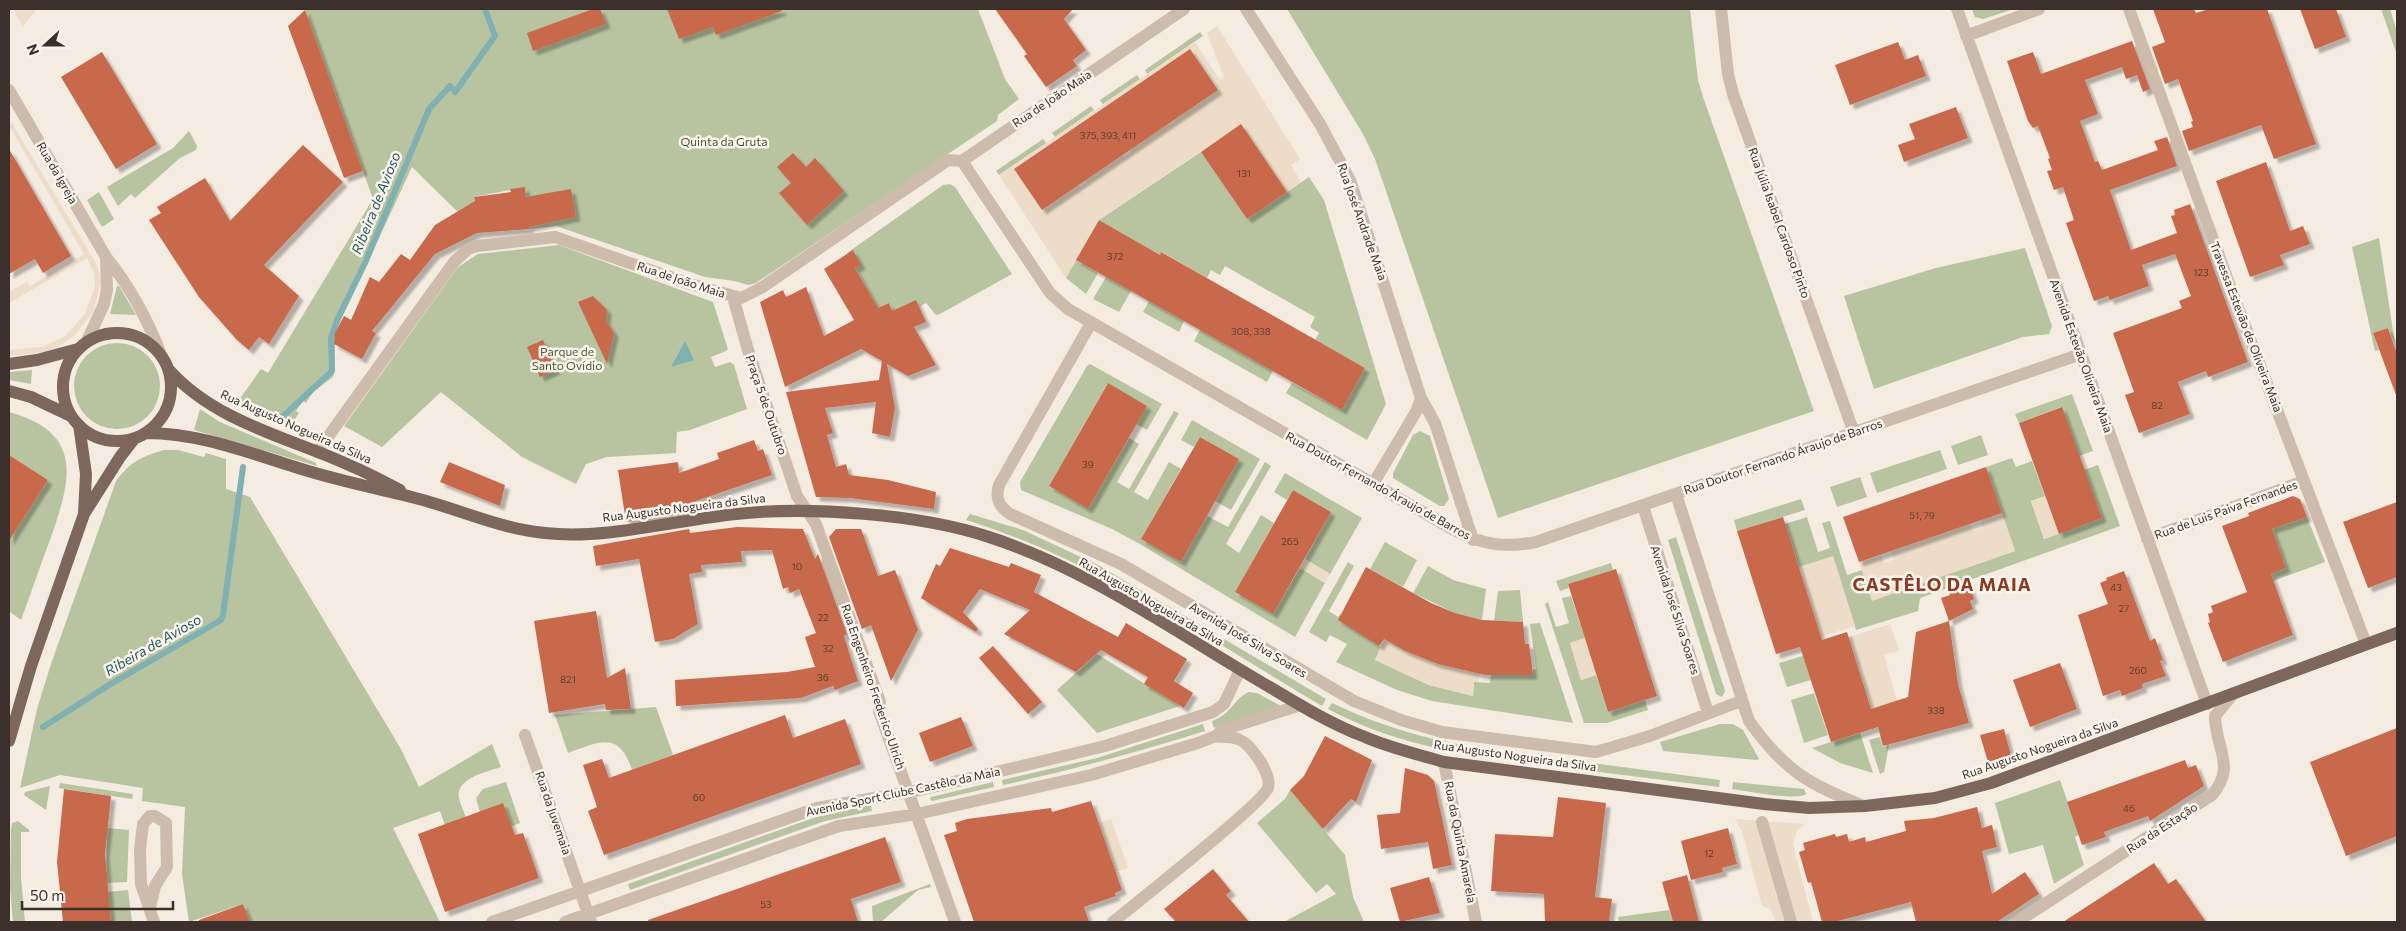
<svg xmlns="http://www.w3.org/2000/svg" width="2406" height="931" viewBox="0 0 2406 931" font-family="Commissioner,sans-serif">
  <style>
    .green { fill: #b8c4a0 }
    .plaza { fill: #ecdcc8; fill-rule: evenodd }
    .water { fill: #7fb0b2 }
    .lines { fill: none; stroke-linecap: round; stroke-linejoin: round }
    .stream { stroke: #7fb0b2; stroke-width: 6 }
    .building { fill: #c8694b; filter: url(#shadow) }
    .minor { stroke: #cdbbac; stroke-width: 12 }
    .major { stroke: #7d675c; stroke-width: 12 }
    .labels { text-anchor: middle; stroke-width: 5; stroke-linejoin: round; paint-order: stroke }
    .number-label { font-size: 10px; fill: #5e3e33 }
    .street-label { font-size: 12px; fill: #3b302b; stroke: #fbf5ee }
    .park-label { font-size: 12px; fill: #4a5a2e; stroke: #fbf5ee }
    .water-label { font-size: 14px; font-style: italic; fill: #1f5a5e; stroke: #fbf5ee }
    .district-label { font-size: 18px; font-weight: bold; letter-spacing: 1px; fill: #8c3b22; stroke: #fbf5ee }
  </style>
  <defs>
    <filter id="shadow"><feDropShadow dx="4.5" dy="4.5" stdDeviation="1" flood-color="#0004"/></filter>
  </defs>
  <rect width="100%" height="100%" fill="#f4ebe1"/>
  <path class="green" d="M306,9H978L1005,79L1019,99L998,115L997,121L756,283L749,285L734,281L705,277L556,226L530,229L525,187L474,197L476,210L463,217L412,167L335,333V366L333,377L313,392L306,403L303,401L296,411L299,413L292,424L239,400L261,369L268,373L373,199L305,10Z
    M1287,9H1690L1698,80L1703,97L1814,411L1498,518L1375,159L1363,134Z
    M1972,9H2014L1983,19L1975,17Z
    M2381,9H2390L2397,32V55Z
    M1200,32L1203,36L1147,74L1145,70Z
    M1137,75L1140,79L1103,104L1100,100Z
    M1091,106L1094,110L1055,137L1052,133Z
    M189,131L197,146L196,150L180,158L135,198L131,194L118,206L107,187L173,148Z
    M1043,139L1046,143L999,175L996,171Z
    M1201,152L1247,219L1309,177L1324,200L1386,404L1367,440L1286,393L1292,383L1342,410L1365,368L1315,340L1319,333L1310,327L1315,317L1225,266L1220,275L1211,270L1207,278L1162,252L1160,255L1099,220Z
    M950,184L955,187L1012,274L940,314L936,315L926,303L919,307L915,301L892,311L889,303L878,308L847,253L943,185Z
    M99,192L114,219L102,227L87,200Z
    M2379,238L2395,344L2388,328L2373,333L2379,350L2375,351L2352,247Z
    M559,245L713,302L728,349L726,351L711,357L715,367L730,362L734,365L747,409L690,430L677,432L676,453L607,457L586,464L576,484L522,457L441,392L382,447L344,426L458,267L478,254Z
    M2025,248L2052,326L2049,334L2023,337L2003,344L1874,389L1844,296L1936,268Z
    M1076,260L1098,273L1086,294L1066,278Z
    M1106,277L1131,291L1119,312L1093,299Z
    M117,286H119L136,315L110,314Z
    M1149,301L1184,321L1179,332L1143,312Z
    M1200,330L1273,371L1267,382L1194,341Z
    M74 386a43 43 0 1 1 86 0a43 43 0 1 1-86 0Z
    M1090,364L1162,404L1147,430L1136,424L1147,406L1107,384L1049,486L1088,509L1129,438L1139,444L1117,482L1129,489L1174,411L1179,413L1134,492L1148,500L1169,462L1181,469L1141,539L1181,562L1207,516L1228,527L1265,462L1271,466L1226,544L1239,553L1261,515L1274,523L1235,592L1273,614L1300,568L1325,583L1295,637L1138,543L1112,529L1021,490L1020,482L1087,366Z
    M32,370L31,384L9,380V372Z
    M2072,394L2093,451L2079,456L2061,407L2019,423L2015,414Z
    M200,409L220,422L316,463L317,466L194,430Z
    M9,412C85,433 71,480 50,540C40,566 31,593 21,620L9,611V541L48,480L9,455Z
    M1192,420L1260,459L1231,510L1215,501L1239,459L1200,437L1194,447L1181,440Z
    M1420,431L1430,436L1449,499L1444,506H1440L1393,478V473L1413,435Z
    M1981,435L1988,455L1958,465L1951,446Z
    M164,450H178L204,457L206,453L226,459V489L250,497L401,749L419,787L492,744L501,767C487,772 455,778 459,798C460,804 464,811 466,817L445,825L440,811L393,828L440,922H250L243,904L189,922L182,874L185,807L142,801L143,788L60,775L20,788L37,709L51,664L116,481C129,463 142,456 164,450Z
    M1940,450L1947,469L1877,493L1870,473Z
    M2012,458L2016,467L2032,461L2045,496L2031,501L2044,539L2102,518L2084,470L2098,465L2120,526L1920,598L1918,611L1856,630L1833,557L1799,567L1785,524L1807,517L1818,552L1830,548L1822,523L1830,521L1847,575L1862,570L1872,600L2015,551L1986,467Z
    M1285,473L1362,518L1330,574L1305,559L1331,512L1293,490L1287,500L1274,492Z
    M1860,477L1867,497L1837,507L1830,487Z
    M1801,499L1805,510L1737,531L1734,520Z
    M970,514L1023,530L1098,565L1326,699L1322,706C1207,638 1095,560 966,520Z
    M2307,517L2325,562L2273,581L2271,574L2286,568L2272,529Z
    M1676,537L1725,691L1722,697L1716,694L1668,540Z
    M1385,542L1417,560L1403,587L1370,569Z
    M1348,562L1354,566L1329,611L1338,617L1340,614L1374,633L1370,640L1381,648L1375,660L1429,685L1473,696L1474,682L1490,683L1491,675H1533L1532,670L1536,669L1530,624L1540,623L1573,723L1432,701L1397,690L1336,662L1347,644L1330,635L1326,642L1309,632Z
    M1611,563L1613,570L1568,584L1569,588L1560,591L1556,581Z
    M1428,566L1453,580L1486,589L1482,620L1455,613L1413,593Z
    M1520,590L1523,622L1494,621L1498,591Z
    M1571,596L1585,638L1570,643L1581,680L1596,675L1608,712L1645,700L1648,710L1607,723H1584L1545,604L1548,602L1556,627L1569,623L1562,598Z
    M1097,654L1180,706L1097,733L1057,690Z
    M1803,656L1811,680L1787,687L1779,663Z
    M1249,692L1257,693L1281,706L1214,728L1212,721C1232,714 1234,698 1249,692Z
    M1814,693L1828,735L1804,743L1791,700Z
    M1332,703C1415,743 1484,749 1574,761L1573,768C1486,758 1407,751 1328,709Z
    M656,707L673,755L632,770C619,730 599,742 568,753L555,715Z
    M1203,724L1205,731C1138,752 1072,770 1003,785L1002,780L1097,758Z
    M1720,724H1733L1743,730L1759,759L1756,760L1663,751L1660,742Z
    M1860,733L1873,773L1840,763L1812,748Z
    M1880,737L1883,747L1889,745L1884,772L1880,774L1869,740Z
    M1592,763L1720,780L1719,787L1591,771Z
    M2060,780L2079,835L2075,837L2084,865L2054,884L2043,845L2009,854L1995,803Z
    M506,782L520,823L512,826L480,812L476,798L483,789Z
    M993,782L994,787L932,801L930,799L931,797Z
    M1733,782L1804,789L1806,794C1797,801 1746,791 1732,789Z
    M60,783L133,794L132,799L59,788Z
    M50,786L46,810L24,795L25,792Z
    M1290,790L1345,855L1353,897L1364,922H1284L1336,894L1327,884L1316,893L1257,823L1285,799Z
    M871,805L872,811L825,821L630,890L628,884L816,817Z
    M18,821L29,830V832H21V877L25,922H13L10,887L11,829L12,823Z
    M107,828L129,830L127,882L106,883Z
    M930,884L931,887L918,890L881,922H873L872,906Z
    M128,890L132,922H111L107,892Z
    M1669,910L1673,922H1619L1618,917Z"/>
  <path class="plaza" d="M13,9H37L23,26Z
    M1217,26L1300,159L1291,165L1301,182L1287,192L1240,125L1099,220L1066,278L999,175L1195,42L1220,80L1224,77L1207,33ZM1190,49L1218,89L1175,119L1176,121L1169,126L1167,124L1130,149L1131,152L1124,157L1122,155L1085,180L1087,182L1080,187L1078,185L1042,210L1014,169Z
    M12,123L97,265L101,282L93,312L74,336L58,347L44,352L9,356V350L42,347L64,337L85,314L95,286L94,273L87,258L9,303V292L27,282L30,286L84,254L11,129L9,130V125Z
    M2045,496L2059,534L2044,539L2031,501Z
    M2002,513L2015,551L1872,601L1859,562L1881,555L1884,563L1894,559L1891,551L1970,524L1973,531L1983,528L1981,520Z
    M1833,556L1855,626L1821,637L1799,567Z
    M1305,559L1330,574L1325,583L1300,568Z
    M1890,624L1899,650L1884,655L1897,701L1871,709L1849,637Z
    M1585,638L1596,675L1581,680L1570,643Z
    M1384,639L1405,651L1438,664L1480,674L1479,682H1474L1473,696L1429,685L1375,660Z
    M1111,819L1128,868L1115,872L1099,823Z
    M1735,819L1805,824L1797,830L1793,844L1813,922H1775L1771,909L1762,906L1742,831Z"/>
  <path class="water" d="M685,341L694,360L671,367Z"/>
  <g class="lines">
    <path class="stream" d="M281,418L332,371L331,338L338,318L365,263L429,109L450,86L455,92L495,36L485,9
      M43,727L109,685L221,620L223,615L243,467"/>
  </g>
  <path class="building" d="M593,9H600L606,24L533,51L527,33Z
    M667,9H781L782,11L716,35L713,27L679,39Z
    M995,9H1073L1064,19L1086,50L1073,60L1077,66L1046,87L1024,56L1027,54Z
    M2153,9H2194L2196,13L2209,9H2267L2316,144L2274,159L2261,125L2189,151L2182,131L2193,127L2191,122L2193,121L2178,79L2165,84L2152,47L2165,42Z
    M2300,9H2336L2346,37L2315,49Z
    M305,10L363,171L344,178L288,26Z
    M2132,41L2150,89L2143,92L2137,75L2126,79L2122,67L2085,80L2098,114L2080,121L2095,162L2098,161L2102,170L2158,150L2154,141L2167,137L2177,166L2110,190L2131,250L2177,233L2171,216L2175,215L2174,210L2190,204L2248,362L2208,377L2206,371L2178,382L2190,414L2139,433L2125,395L2134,392L2113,333L2182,308L2179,301L2191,296L2175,254L2142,265L2149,286L2110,300L2108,296L2094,301L2066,223L2074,220L2063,187L2054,190L2047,171L2052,170L2048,159L2050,158L2038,126L2033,128L2028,121L2007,61L2033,52L2041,74Z
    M1898,42L1905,60L1918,55L1926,76L1850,105L1835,65Z
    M1190,49L1218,90L1042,210L1014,169Z
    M102,52L157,144L116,169L61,77Z
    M1956,107L1968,138L1904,162L1898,145L1915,139L1909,124Z
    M1241,124L1287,192L1247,219L1201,152Z
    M303,145L343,182L264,265L299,296L269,344L259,337L249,350L237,340L199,297L149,220L161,213L157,207L205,178L230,221Z
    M9,149L71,256L43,273L35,259L9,274Z
    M793,153L806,167L815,158L844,191L807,225L779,193L791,183L777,167Z
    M2266,162L2290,231L2303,226L2310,244L2280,255L2284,265L2250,277L2216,181Z
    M525,187L526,197L571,189L576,217L529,227L530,229L477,233L435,254L372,331L376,333L362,359L334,344L335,333L344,316L351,320L370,277L379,282L401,254L410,260L435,225L475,201L474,197L511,192L510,189Z
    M1099,220L1160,255L1161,252L1365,368L1342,410L1076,260Z
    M853,250L861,265L855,268L878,308L889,303L892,311L916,300L926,322L914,327L936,365L908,376L887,364L895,408L890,437L872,433L876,402L825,408L833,433L827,435L836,467L846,464L849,475L888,480L936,492L934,509L850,498L816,497L786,392L879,380L882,361L861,349L785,387L760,302L783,290L786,297L806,287L824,336L854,320L824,269Z
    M593,296L607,310L606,321L614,333L607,364L578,302Z
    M2388,328L2397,354L2396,395L2373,333Z
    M543,340L556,370L540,377L527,347Z
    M1108,383L1147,406L1088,509L1049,486Z
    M2062,407L2102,518L2059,534L2019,423Z
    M1200,437L1239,459L1181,562L1141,539Z
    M754,440L758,451L763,449L772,475L684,505L686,513L626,522L618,470L678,462L679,473L719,459L717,453Z
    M9,455L48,480L9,541Z
    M449,462L505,485L500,506L440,482Z
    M1986,467L2002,513L1859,562L1843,517Z
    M1293,490L1331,512L1273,614L1235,592Z
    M2293,496L2300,499L2307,517L2272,529L2286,568L2271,574L2293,635L2223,662L2208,623L2210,622L2208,614L2213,612L2211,606L2247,592L2222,526L2249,516L2248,513Z
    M2397,502V577L2368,588L2343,522Z
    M1783,517L1822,640L1847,632L1871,709L1908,697L1916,632L1949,621L1958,684L1969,723L1883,746L1878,727L1831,742L1800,647L1776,654L1737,531Z
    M737,527L803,529L815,559L818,554L847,634L844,636L858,681L835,690L833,686L801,698L676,706L675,680L787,672L815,667L805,637L816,633L799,589L790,593L788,587L783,589L772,550L741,551L742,562L701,565L702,572L689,574L698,624L673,639L655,642L639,559L596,566L593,546L689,529L690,533Z
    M836,529H861L878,576L895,570L918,630L891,681L871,625L862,629L829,537Z
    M950,548L1009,567L1011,563L1041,575L1034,592L1118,637L1126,623L1187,659L1174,681L1193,693L1184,708L1144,684L1148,677L1101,650L1076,672L1004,634L1030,610L980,589L963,612L978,629L976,632L921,598L936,564L940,566Z
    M1366,567L1431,603L1455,613L1482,620L1523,622L1525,644H1529L1533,675H1485L1438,664L1405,651L1384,639L1379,646L1338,620Z
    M1616,569L1657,696L1608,712L1568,584Z
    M2124,571L2150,641L2155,638L2163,660L2160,661L2166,676L2142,684L2143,688L2122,696L2120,690L2103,696L2078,615L2108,604L2100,583L2107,580L2106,578Z
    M1968,582L1974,599L1970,601L1973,609L1949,621L1941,598L1950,595L1948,589Z
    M596,611L607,678L625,668L631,709L606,710L605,704L549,713L534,621Z
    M993,646L1042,702L1028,714L979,658Z
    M2060,663L2077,709L2030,727L2013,680Z
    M785,715L793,738L845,719L861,764L604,855L588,811L597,807L583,765L602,759L609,778Z
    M961,717L973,746L930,762L919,733Z
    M2397,728V836L2346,856L2310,762Z
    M2004,729L2011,756L1988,762L1980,735Z
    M1325,736L1372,760L1356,802L1351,799L1323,829L1290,790L1304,776Z
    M2185,760L2188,768L2196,765L2204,786L2150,821L2148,816L2104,832L2106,837L2082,845L2067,802Z
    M1405,768L1428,775L1434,781L1452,865L1433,869L1428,842L1381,849L1377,815L1400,813Z
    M64,789L111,796L105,854L111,922H63L57,862Z
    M1558,797L1606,803L1595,897L1612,899L1609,922H1545L1544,894L1491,891L1495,834L1553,837Z
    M1091,801L1122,890L1115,893L1116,896L1084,907L1089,922H974L944,835L957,831L955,823L967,819L1051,808L1052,812Z
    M503,803L515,835L523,833L539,878L445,912L418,834Z
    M1977,807L1982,828L1992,825L1997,847L1982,851L1992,894L2025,872L2039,894L1997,922H1916L1911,902L1834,922H1822L1811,882L1808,883L1799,852L1805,850L1803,843L1835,834L1836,837L1847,834L1849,842L1865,837L1866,842L1906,831L1904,821L1934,818Z
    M1728,828L1737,864L1722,868L1723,872L1691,880L1681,841Z
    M885,837L901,882L851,899L858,922H649L648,920Z
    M2154,863L2168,884L2176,879L2206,922H2063Z
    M1213,869L1231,891L1226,895L1249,922H1176L1164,909Z
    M1687,875L1699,922H1673L1662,882Z
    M1429,877L1440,913L1400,922L1390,888Z
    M243,904L250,922H199V920Z"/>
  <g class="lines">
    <path class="minor" d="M1246,9L1320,124L1350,180L1421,398L1435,423L1473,540
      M1721,9L1728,74L1733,94L1854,433
      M1957,9L2207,704
      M2129,9L2234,297L2366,644
      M1966,36L2039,9
      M9,90L106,257C131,288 148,320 162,357
      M962,161L1050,293L1068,309L1454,530C1483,545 1504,548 1536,542L2081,354
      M733,297L748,350L797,496L816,524L880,702L879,711L955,922
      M1091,323L999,485C995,499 999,506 1010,514L1121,564L1354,701L1401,720L1442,732L1596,752L1650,736L1741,701
      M87,341L104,304L107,290L106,257
      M317,452L454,262L468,249L477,246L555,237L690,284L741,298L761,288L948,160L962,161L1184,9
      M1373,484L1417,410L1421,398
      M1676,494L1749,721C1784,770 1809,785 1864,806
      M1643,506L1708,713
      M2147,539L2304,481
      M525,735L591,922
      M1444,762L1476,922
      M1762,822L1791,922
      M150,907L155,886L167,867L166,823L155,816H150L143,824L140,850L141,884L154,922
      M492,922L817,808L920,790L1043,761L1105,746L1213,712L1224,704L1240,670
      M565,922L839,826L917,814L1091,775L1198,743L1216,736L1222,730L1301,705
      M1113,922C1135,904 1263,803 1268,788C1272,774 1251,744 1238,739C1231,736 1224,738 1216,736
      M2017,922L2212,795C2237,766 2215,748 2215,716L2234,693"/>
    <path class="major" d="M63 387a54 54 0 1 1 108 0a54 54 0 1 1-108 0Z
      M9,364L37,360L78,349
      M169,370C216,422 287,437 349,465C366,472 383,481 400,490
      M9,391L31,397L71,416
      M79,425L86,474L84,514
      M146,433C197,433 244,451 292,466C334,480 377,488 419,499C461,510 501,529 545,533C605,540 676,520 736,514C810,506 919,514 989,537C1091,570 1181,636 1273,689C1303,707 1333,725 1365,737C1390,748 1417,754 1444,762L1764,804L1809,808L1865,806L1935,798L1991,783L2397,633
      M9,741L31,666L84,514L120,457L134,439"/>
  </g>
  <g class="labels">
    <g class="number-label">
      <text x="1108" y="139">375, 393, 411</text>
      <text x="1244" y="177">131</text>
      <text x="1115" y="260">372</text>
      <text x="2201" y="276">123</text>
      <text x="1251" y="335">308, 338</text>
      <text x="2157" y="409">82</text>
      <text x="1088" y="468">39</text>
      <text x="1922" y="519">51, 79</text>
      <text x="1290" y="545">265</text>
      <text x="797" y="570">10</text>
      <text x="2116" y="591">43</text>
      <text x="2124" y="612">27</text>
      <text x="823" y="621">22</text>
      <text x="828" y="652">32</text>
      <text x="2138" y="674">260</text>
      <text x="823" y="681">36</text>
      <text x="568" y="683">821</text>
      <text x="1936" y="714">338</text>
      <text x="699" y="801">60</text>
      <text x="2129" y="812">46</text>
      <text x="1709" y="857">12</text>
      <text x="766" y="908">53</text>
    </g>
    <g class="street-label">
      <text transform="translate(1052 99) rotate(-34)" y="4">Rua de João Maia</text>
      <text transform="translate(57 173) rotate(60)" y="4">Rua da Igreja</text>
      <text transform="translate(1362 222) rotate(70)" y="4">Rua José Andrade Maia</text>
      <text transform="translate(1779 223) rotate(70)" y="4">Rua Júlia Isabel Cardoso Pinto</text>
      <text transform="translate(681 280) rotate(18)" y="4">Rua de João Maia</text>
      <text transform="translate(2246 327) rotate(69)" y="4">Travessa Estevão de Oliveira Maia</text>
      <text transform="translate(2081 356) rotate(70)" y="4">Avenida Estevão Oliveira Maia</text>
      <text transform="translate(766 405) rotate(71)" y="4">Praça 5 de Outubro</text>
      <text transform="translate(296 427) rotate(24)" y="4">Rua Augusto Nogueira da Silva</text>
      <text transform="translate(1783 457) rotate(-19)" y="4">Rua Doutor Fernando Áraujo de Barros</text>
      <text transform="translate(1378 486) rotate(29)" y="4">Rua Doutor Fernando Áraujo de Barros</text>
      <text transform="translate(684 508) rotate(-7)" y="4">Rua Augusto Nogueira da Silva</text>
      <text transform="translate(2226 510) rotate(-20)" y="4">Rua de Luis Paiva Fernandes</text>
      <text transform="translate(1151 602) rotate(30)" y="4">Rua Augusto Nogueira da Silva</text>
      <text transform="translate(1675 610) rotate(72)" y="4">Avenida José Silva Soares</text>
      <text transform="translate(1248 640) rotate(31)" y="4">Avenida José Silva Soares</text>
      <text transform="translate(873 687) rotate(71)" y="4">Rua Engenheiro Frederico Ulrich</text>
      <text transform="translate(2040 749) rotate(-19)" y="4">Rua Augusto Nogueira da Silva</text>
      <text transform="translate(1515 756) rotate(8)" y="4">Rua Augusto Nogueira da Silva</text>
      <text transform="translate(903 792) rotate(-12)" y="4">Avenida Sport Clube Castêlo da Maia</text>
      <text transform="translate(553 813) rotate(71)" y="4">Rua da Juvemaia</text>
      <text transform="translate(2162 828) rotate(-33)" y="4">Rua da Estação</text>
      <text transform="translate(1460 842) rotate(79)" y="4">Rua da Quinta Amarela</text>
    </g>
    <g class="park-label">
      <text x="724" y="146">Quinta da Gruta</text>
      <text x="567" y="356">Parque de<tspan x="567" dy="14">Santo Ovídio</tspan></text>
    </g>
    <g class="water-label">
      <text transform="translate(376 203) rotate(-68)" y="5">Ribeira de Avioso</text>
      <text transform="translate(153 645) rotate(-30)" y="5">Ribeira de Avioso</text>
    </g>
    <g class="district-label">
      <text x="1942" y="591">CASTÊLO DA MAIA</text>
    </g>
  </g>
  <rect width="2406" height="931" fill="none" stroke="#3b302b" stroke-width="20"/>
  <g transform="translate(45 45) rotate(249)" stroke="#fbf5ee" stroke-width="4" paint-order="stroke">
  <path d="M0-4L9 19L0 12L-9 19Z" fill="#3b302b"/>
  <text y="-8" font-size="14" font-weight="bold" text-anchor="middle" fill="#3b302b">N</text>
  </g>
  <path d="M22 901v8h151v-8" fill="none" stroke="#3b302b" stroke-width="2.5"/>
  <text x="30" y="901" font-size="15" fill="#3b302b" stroke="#fbf5ee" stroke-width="4" paint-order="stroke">50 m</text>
</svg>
